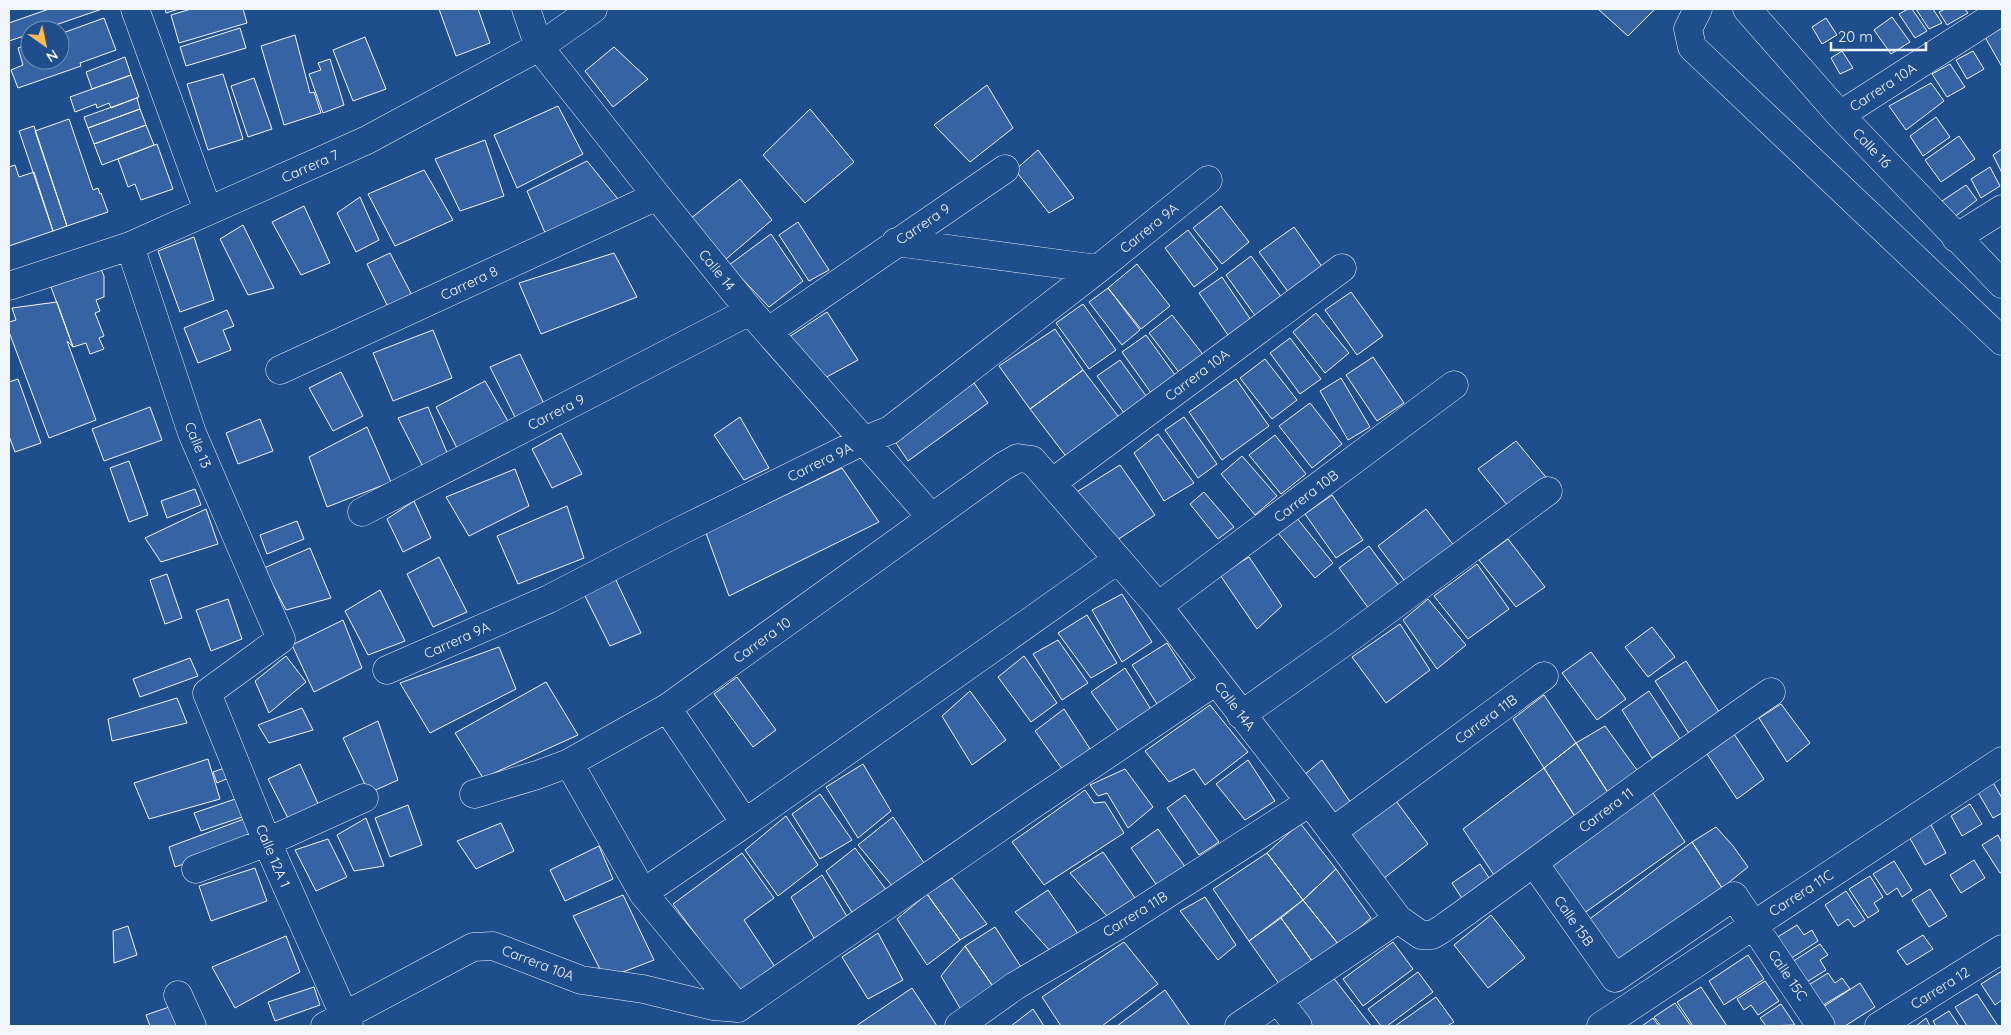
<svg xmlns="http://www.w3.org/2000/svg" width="2011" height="1035" viewBox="0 0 2011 1035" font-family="Quicksand,sans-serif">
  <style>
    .building { fill: #3563a3; stroke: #f2f6ff }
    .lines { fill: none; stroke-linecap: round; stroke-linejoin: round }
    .minor-casing { stroke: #f2f6ff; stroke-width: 29 }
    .minor { stroke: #1f4e8c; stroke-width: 28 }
    .labels { text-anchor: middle; stroke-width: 4; stroke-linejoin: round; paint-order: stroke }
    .street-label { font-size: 14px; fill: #f2f6ff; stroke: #1f4e8c }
  </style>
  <rect width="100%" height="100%" fill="#1f4e8c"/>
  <path class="building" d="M49,9H102L41,30H30V34L9,41V23Z
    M165,9H179L166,13Z
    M191,9H243L247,23L179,43L171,15Z
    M439,9H478L490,43L456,56Z
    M1598,9H1655L1628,36Z
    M1908,9H1912L1927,31L1915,38L1899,14Z
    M1916,9H1933L1942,23L1929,29Z
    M1945,9H1965L1968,13L1947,25L1939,12Z
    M1892,17L1910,42L1891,54L1874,30Z
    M104,18L116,50L80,63L81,66L18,88L11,70L23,65L18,48L30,44V60H60V34Z
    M1826,18L1837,35L1822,44L1812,27Z
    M240,28L246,48L186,66L180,47Z
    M2002,28V67L1985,37Z
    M295,35L310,93L314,92L321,113L284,125L261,46Z
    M365,37L386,89L353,101L333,50Z
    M614,47L648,79L613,107L585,71Z
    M1842,51L1853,68L1840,74L1831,58Z
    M1973,51L1984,69L1967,79L1956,60Z
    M125,57L131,75L92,89L86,72Z
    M330,59L344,105L323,113L309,74L321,70L318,63Z
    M1950,64L1965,87L1947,97L1932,74Z
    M223,74L243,139L208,150L187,84Z
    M131,75L139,97L111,108L109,103L97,108L96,104L75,112L70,97Z
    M254,78L272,129L248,137L231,86Z
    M1931,83L1944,101L1906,130L1889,106Z
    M987,85L1013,128L970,162L934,125Z
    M137,98L140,109L88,128L84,117Z
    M558,106L583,154L517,188L494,135Z
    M140,109L146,125L94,144L88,128Z
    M810,109L854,162L805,203L763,155Z
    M1936,117L1950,137L1923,156L1910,136Z
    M69,119L93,190L98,188L100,194L101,193L108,212L67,226L35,131Z
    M146,125L154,145L102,165L94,144Z
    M34,126L67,226L53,231L19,131Z
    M1959,136L1975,159L1941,182L1925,160Z
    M485,140L504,196L460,211L435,159Z
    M157,144L173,189L141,200L135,184L128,187L118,159Z
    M2002,149V173L1993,155Z
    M1038,150L1074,198L1049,213L1015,170Z
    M587,161L622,204L546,235L527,191Z
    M15,165L19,177L34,172L53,231L9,246V167Z
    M1990,167L2000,186L1981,198L1971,179Z
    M424,170L453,220L395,246L368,194Z
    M740,179L772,220L726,259L690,219Z
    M1966,185L1977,200L1953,218L1942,201Z
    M360,197L379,240L356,252L337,213Z
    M304,206L330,263L301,275L272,222Z
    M1221,206L1249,242L1222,264L1193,228Z
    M798,222L829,270L809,281L779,235Z
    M243,225L274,288L248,295L220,239Z
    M1294,227L1323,268L1289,293L1259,252Z
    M1188,230L1218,269L1194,287L1165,248Z
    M771,234L803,281L769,307L729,265Z
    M194,237L214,300L180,312L158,251Z
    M390,253L415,301L390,311L367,264Z
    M614,253L637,297L541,334L519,283Z
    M1251,256L1282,298L1256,317L1226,275Z
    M1137,264L1170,306L1141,329L1108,288Z
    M101,269L104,276V297L96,300L100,311L95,313L104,336L99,338L104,349L90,354L86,343L73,347L51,287Z
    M1222,277L1253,323L1230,338L1199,293Z
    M1108,288L1140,330L1122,345L1089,302Z
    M1351,292L1383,336L1357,355L1325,310Z
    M57,302L73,347L67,341L96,420L49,438L9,332V322L16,320L12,308Z
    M1083,304L1116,350L1089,369L1056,323Z
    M227,310L234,326L223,330L231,350L198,363L184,328Z
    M827,312L858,360L821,380L789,337Z
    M1316,313L1349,353L1325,373L1293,332Z
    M1172,315L1205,357L1181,375L1149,333Z
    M1055,329L1083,370L1030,409L999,366Z
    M433,330L452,378L393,401L373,353Z
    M1146,335L1178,379L1154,397L1122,352Z
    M1290,338L1321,379L1300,394L1270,353Z
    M520,354L545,406L517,421L490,367Z
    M1373,357L1404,403L1377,421L1346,375Z
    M1265,359L1297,400L1272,419L1240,378Z
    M1120,360L1149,400L1127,417L1097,376Z
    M1083,370L1121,420L1068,459L1030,409Z
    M341,372L363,416L333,431L309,388Z
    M1341,378L1370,427L1348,440L1320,391Z
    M18,379L41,443L15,452L9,436V382Z
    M1236,379L1269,426L1222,460L1189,412Z
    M485,381L509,423L457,448L436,407Z
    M974,383L988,403L908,461L894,440Z
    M1310,403L1342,444L1312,468L1279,426Z
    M150,407L162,440L104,461L92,429Z
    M428,407L448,455L423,467L398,418Z
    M740,417L769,468L744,480L714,435Z
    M1184,417L1217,464L1198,478L1165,430Z
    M260,419L273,451L238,464L226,433Z
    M367,427L391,482L327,507L309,457Z
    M561,433L582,474L552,488L532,449Z
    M1158,434L1194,483L1164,501L1134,453Z
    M1275,435L1306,474L1281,494L1249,455Z
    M1516,441L1550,482L1512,511L1478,469Z
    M1242,456L1277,496L1255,515L1221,474Z
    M129,461L148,515L129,522L110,468Z
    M1120,465L1155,515L1111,544L1075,493Z
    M842,468L879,522L729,596L706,533Z
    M515,469L529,506L469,536L446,497Z
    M195,489L201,505L167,518L161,501Z
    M1204,492L1234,527L1218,539L1190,504Z
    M1332,495L1363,540L1336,558L1305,514Z
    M414,501L431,538L403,552L387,519Z
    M567,506L584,558L518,584L497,536Z
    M206,509L218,544L161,562L145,538Z
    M1426,509L1455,547L1407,584L1378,546Z
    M1296,517L1333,563L1315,578L1278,533Z
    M297,521L304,539L267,554L260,535Z
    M1508,539L1545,587L1516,607L1479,560Z
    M1369,546L1399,586L1369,609L1339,568Z
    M310,548L331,598L286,610L264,568Z
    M439,557L467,612L433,627L407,574Z
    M1249,557L1282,606L1257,629L1220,575Z
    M1477,564L1509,609L1468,639L1434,596Z
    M167,574L182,618L165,624L150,580Z
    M614,576L641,633L610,646L584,594Z
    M380,590L405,641L368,655L345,611Z
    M1122,594L1152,642L1122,662L1092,610Z
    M228,599L242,639L211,651L196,610Z
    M1428,599L1466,645L1437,669L1403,620Z
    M1087,615L1117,663L1091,678L1058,633Z
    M343,620L362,668L314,692L292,645Z
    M1400,624L1430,670L1386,703L1352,657Z
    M1652,627L1675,657L1648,677L1625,647Z
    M1058,640L1088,683L1062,700L1033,654Z
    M1167,643L1194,685L1159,707L1132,665Z
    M499,647L516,689L430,733L400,683Z
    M1591,652L1626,699L1597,720L1562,673Z
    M286,656L306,682L269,713L255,681Z
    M1024,656L1057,703L1031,722L998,677Z
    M190,658L198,676L140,697L133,679Z
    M1686,661L1723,718L1692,738L1655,681Z
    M1125,668L1152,711L1120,733L1091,692Z
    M737,677L776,730L753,747L714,694Z
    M546,682L578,735L483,778L455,733Z
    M970,691L1006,740L972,765L942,716Z
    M1649,691L1680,739L1652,758L1622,710Z
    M1544,695L1576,743L1544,768L1513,719Z
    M177,698L187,723L112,741L108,719Z
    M1781,704L1810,743L1787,762L1759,718Z
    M1210,705L1248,752L1205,785L1194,769L1169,782L1145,751Z
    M302,708L313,730L269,743L258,725Z
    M1064,709L1094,755L1065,773L1035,731Z
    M378,721L398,780L369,793L343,738Z
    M1605,726L1637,770L1609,794L1576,743Z
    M1734,734L1764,779L1737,799L1707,754Z
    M1576,743L1609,794L1576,818L1544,768Z
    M208,759L220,799L149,819L134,783Z
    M1248,760L1275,801L1245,820L1216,784Z
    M1322,760L1353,806L1338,819L1304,775Z
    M300,764L320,808L291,824L268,779Z
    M863,764L891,811L858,838L826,787Z
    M233,765L236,775L217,783L213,772Z
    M1544,768L1576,818L1496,878L1463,829Z
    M1125,769L1153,807L1128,828L1107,793L1098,796L1090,785Z
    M1991,779L2002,798V813L1993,818L1976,789Z
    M1085,790L1094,803L1105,802L1124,833L1044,885L1012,842Z
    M1651,790L1685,842L1580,916L1544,867Z
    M820,794L852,840L820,859L792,814Z
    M1185,795L1219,842L1199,855L1167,808Z
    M244,796L251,814L201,831L194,813Z
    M1396,801L1428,844L1383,879L1349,834Z
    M1970,804L1982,824L1962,836L1951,816Z
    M408,805L422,845L390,857L375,818Z
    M786,816L818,865L778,896L745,850Z
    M893,817L926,866L894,888L858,845Z
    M366,818L384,866L354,871L337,835Z
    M244,819L254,840L175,867L169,847Z
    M501,823L514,851L476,869L457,841Z
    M1300,823L1336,869L1303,900L1267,853Z
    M1930,823L1946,853L1925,865L1908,835Z
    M1716,827L1733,846L1748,867L1722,888L1692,842Z
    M1158,829L1186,868L1158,887L1131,848Z
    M1998,835L2002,843V872L2000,873L1982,845Z
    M328,839L347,877L316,891L295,850Z
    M1692,842L1722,888L1618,965L1587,921Z
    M599,846L613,879L565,901L550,870Z
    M855,848L887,891L853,914L826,871Z
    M1103,852L1135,898L1107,916L1070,873Z
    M742,853L774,898L744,920L777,970L739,992L673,904Z
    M1267,853L1303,900L1249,941L1213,889Z
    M1974,860L1985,878L1961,893L1950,875Z
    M1894,861L1912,890L1902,897L1897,888L1887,895L1873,874Z
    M1480,864L1493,884L1465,903L1452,883Z
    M255,868L267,901L211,921L199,886Z
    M1336,869L1371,918L1339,945L1303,900Z
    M822,875L848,918L815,940L791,897Z
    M1870,876L1883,897L1874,903L1879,911L1868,918L1849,889Z
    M952,878L987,924L960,940L927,894Z
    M1930,889L1947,916L1929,927L1912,900Z
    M1048,890L1079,935L1051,952L1015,912Z
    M1846,891L1865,920L1854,927L1848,919L1838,926L1825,905Z
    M927,894L960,940L927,965L897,919Z
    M623,895L654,960L605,979L573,916Z
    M1205,897L1236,945L1218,960L1180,911Z
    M1303,900L1339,945L1315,965L1281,918Z
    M1491,915L1525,958L1488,988L1454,945Z
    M1281,918L1315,965L1282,988L1249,941Z
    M1797,925L1804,935L1812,930L1818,941L1790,959L1776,938Z
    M128,926L137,955L114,963L113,931Z
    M995,927L1023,970L996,991L965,946Z
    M878,933L903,980L868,999L842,957Z
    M1923,935L1933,949L1907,965L1897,951Z
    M286,936L300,972L235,1008L212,967Z
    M1124,942L1158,984L1102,1026H1061L1042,997Z
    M1393,942L1413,969L1363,1006L1343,979Z
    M1820,944L1828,955L1820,960L1826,970L1805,983L1792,962Z
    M965,946L996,991L963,1013L941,976Z
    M1748,955L1764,979L1724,1005L1709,981Z
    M2002,971V1000L1995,1005L1981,984Z
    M1418,972L1433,992L1387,1026H1381L1368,1009Z
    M1828,973L1835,983L1842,978L1850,989L1820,1007L1807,986Z
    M1332,976L1371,1026H1305L1291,1008Z
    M1765,981L1779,1001L1758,1015L1751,1005L1744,1010L1737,999Z
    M1860,983L1875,1007L1845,1026H1830L1820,1009Z
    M314,987L320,1005L275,1021L268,1002Z
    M1701,987L1727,1026H1693L1677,1002Z
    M912,988L937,1026H856Z
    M1165,990L1190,1026H1117Z
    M1977,994L1998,1026H1967L1955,1007Z
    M1436,997L1454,1022L1447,1026H1395Z
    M1675,1003L1691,1026H1661L1654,1017Z
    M1781,1004L1795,1025L1766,1026L1760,1018Z
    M172,1006L179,1026H150L146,1015Z
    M1033,1009L1044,1026H1011Z
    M1949,1011L1959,1026H1936L1933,1021Z
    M1653,1018L1659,1026H1641H1642Z
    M1926,1018L1930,1026H1916Z"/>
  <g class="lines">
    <g class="minor-casing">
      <path id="minor" d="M135,9L208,211
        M526,9L539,47L657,196L750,311L931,517
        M1698,9L1688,29L1692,47L2002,341
        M1747,9L1840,115L2002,284
        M1840,115L2002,11
        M1956,238L2002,209
        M896,242L1098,269
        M130,246L192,433L281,639L207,693L267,842L349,1026
        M9,286L130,246L367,140L539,47L593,9
        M769,331L1005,169
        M280,370L657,196
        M1053,482L1342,268
        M362,512L750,311
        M1158,606L1454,385
        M387,670L549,599L682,530L863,441L890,430L1098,269L1208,180
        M667,708L745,823
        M1241,715L1340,645L1548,491
        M569,763L643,893L738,1008
        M474,794L537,775L569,763L667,708L1002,467L1018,458L1032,460L1158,606L1310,802L1398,919L1421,935H1432L1442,929C1553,850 1660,768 1771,692
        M1332,832L1544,676
        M1534,863L1615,978L1734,896L1821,1026
        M196,869L267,842L364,798
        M643,893L745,823L1117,560
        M178,995L192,1026
        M1278,1000L1298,1026
        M738,1008L1032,805L1216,681
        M325,1026L473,947L493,946L581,980L643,989L713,1006L738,1008
        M959,1026L1015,986L1117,926L1310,802
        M1239,1026L1398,919
        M1601,1026L2002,761
        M1879,1026L2002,949"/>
    </g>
    <use href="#minor" class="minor"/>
  </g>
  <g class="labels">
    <g class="street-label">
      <text transform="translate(1883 87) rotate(-33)" y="5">Carrera 10A</text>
      <text transform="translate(1872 148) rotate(47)" y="5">Calle 16</text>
      <text transform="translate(310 166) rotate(-24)" y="5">Carrera 7</text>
      <text transform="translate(923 224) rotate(-34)" y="5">Carrera 9</text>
      <text transform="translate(1149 228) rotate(-39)" y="5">Carrera 9A</text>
      <text transform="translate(717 270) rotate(51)" y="5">Calle 14</text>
      <text transform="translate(469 283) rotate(-25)" y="5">Carrera 8</text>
      <text transform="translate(1197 375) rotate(-37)" y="5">Carrera 10A</text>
      <text transform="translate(556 412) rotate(-27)" y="5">Carrera 9</text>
      <text transform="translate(198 445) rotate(68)" y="5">Calle 13</text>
      <text transform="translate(820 462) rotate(-26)" y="5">Carrera 9A</text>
      <text transform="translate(1306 496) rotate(-37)" y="5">Carrera 10B</text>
      <text transform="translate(457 640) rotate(-24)" y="5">Carrera 9A</text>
      <text transform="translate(762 640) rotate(-36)" y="5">Carrera 10</text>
      <text transform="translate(1235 706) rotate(53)" y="5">Calle 14A</text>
      <text transform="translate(1486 719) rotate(-36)" y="5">Carrera 11B</text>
      <text transform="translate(1606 810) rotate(-37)" y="5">Carrera 11</text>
      <text transform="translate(273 856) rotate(67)" y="5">Calle 12A 1</text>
      <text transform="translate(1801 893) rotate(-33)" y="5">Carrera 11C</text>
      <text transform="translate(1135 914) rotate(-32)" y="5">Carrera 11B</text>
      <text transform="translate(1574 921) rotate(55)" y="5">Calle 15B</text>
      <text transform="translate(538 963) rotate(21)" y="5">Carrera 10A</text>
      <text transform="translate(1788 975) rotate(56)" y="5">Calle 15C</text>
      <text transform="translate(1940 988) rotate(-32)" y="5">Carrera 12</text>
    </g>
  </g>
  <rect width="2011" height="1035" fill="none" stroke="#f2f6ff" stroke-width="20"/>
  <g transform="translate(45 45) rotate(147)"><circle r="24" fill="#1f4e8c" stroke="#7391ba"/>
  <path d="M0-4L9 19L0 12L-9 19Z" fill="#ffb74d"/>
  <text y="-8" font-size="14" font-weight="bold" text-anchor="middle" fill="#f2f6ff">N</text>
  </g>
  <path d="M1831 42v8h95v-8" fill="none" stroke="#f2f6ff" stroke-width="2.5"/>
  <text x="1838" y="42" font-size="15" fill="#f2f6ff" stroke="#1f4e8c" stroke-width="4" paint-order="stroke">20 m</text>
</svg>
